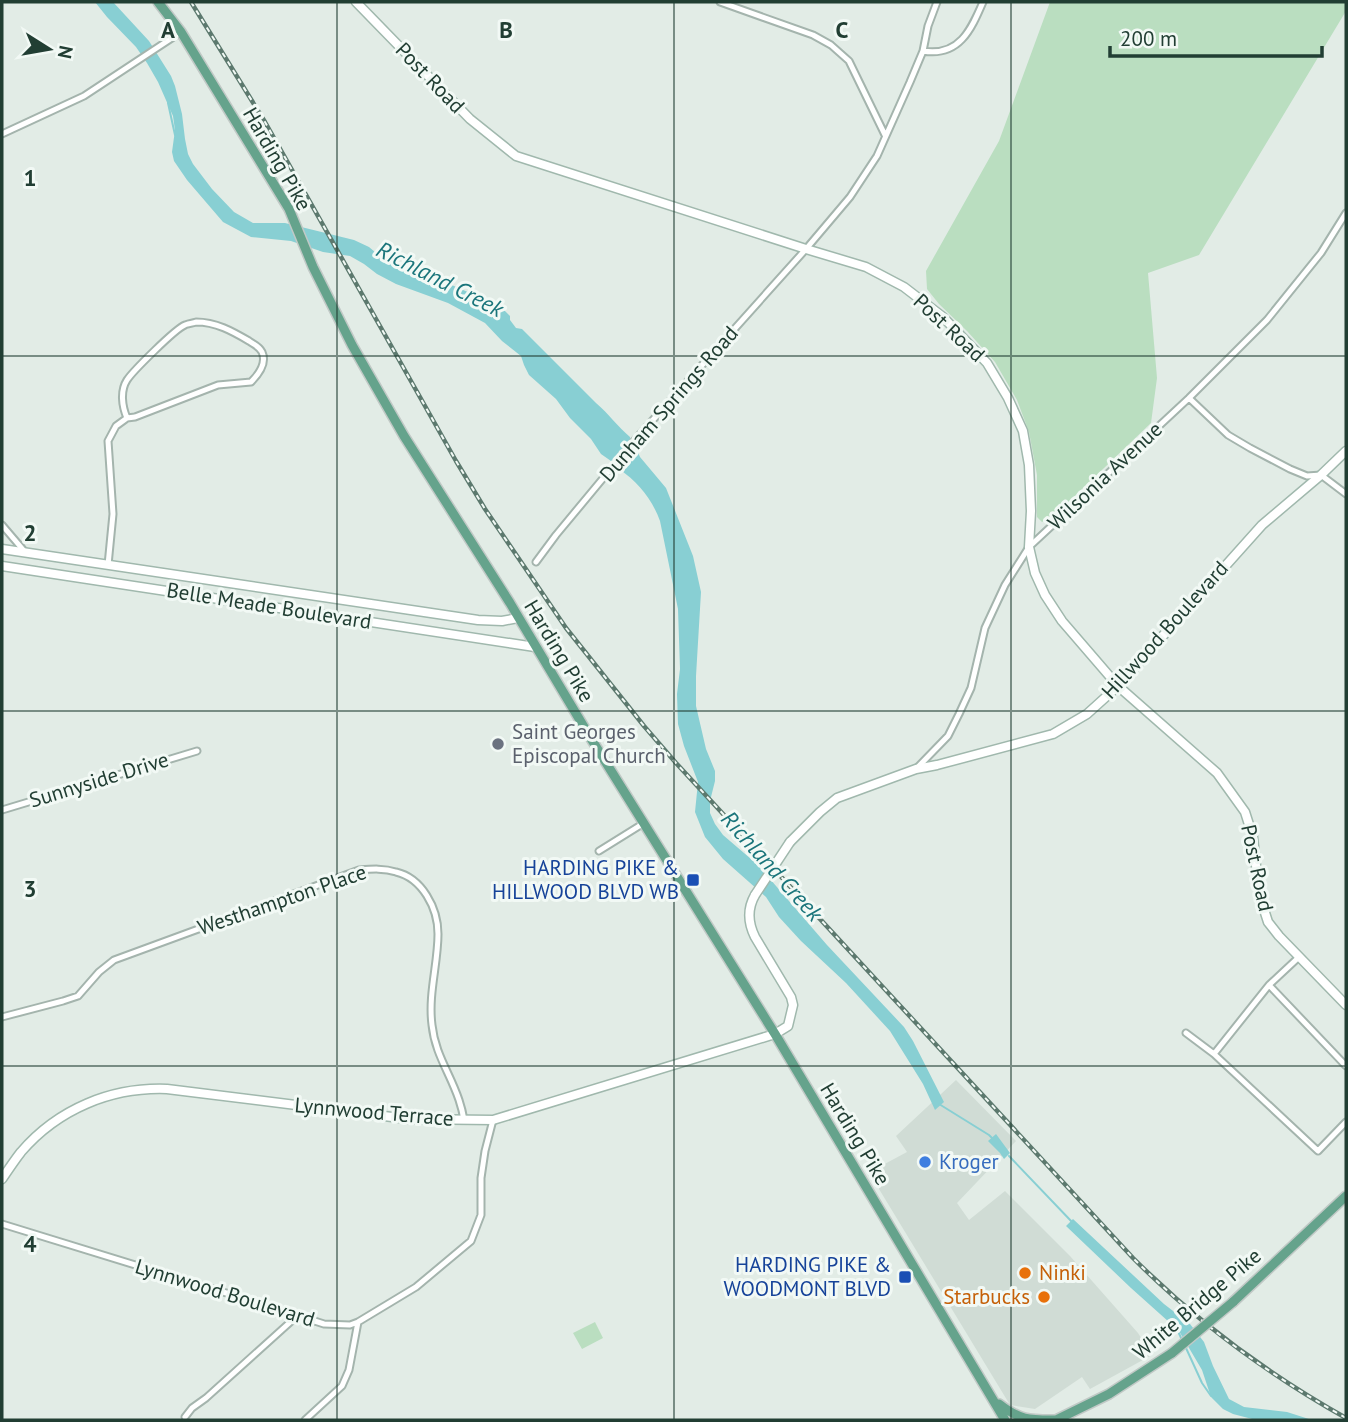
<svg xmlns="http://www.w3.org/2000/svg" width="1348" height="1422" viewBox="0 0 1348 1422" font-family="'PT Sans',sans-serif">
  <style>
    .built { fill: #d0dcd5 }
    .green { fill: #badec0 }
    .water { fill: #88cfd3 }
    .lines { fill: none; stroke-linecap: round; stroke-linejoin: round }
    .stream { stroke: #88cfd3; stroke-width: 2 }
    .street-casing { stroke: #a4b4ad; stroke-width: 9 }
    .secondary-casing { stroke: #a0b8ad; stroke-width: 11 }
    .primary-casing { stroke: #c1c9c6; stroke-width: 12 }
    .street { stroke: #fff; stroke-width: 5 }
    .secondary { stroke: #fff; stroke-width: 8 }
    .primary { stroke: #65a38c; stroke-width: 9 }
    .rail-casing { stroke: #5c796e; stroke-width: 4.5 }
    .rail { stroke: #f2f9f5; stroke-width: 2; stroke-dasharray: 5; stroke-linecap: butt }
    .secondary-bridge-casing { stroke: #a0b8ad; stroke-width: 11; stroke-linecap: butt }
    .primary-bridge-casing { stroke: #c1c9c6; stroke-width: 12; stroke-linecap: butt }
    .secondary-bridge { stroke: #fff; stroke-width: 8 }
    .primary-bridge { stroke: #65a38c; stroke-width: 9 }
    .grid { fill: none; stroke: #213e33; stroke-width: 2; stroke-opacity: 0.55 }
    .worship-dot { fill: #6b7280; stroke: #f2f9f5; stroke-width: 2.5 }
    .transit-dot { fill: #1a4fb4; stroke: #f2f9f5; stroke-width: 2.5 }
    .shop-dot { fill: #3f7fe0; stroke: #f2f9f5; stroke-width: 2.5 }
    .food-dot { fill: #e8710a; stroke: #f2f9f5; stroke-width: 2.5 }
    .labels { text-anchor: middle; stroke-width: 6; stroke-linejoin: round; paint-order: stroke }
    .street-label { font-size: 21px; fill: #213e33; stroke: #f2f9f5 }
    .worship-label { font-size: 21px; fill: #5b616d; stroke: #f2f9f5; text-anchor: start }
    .transit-label { font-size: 21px; fill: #164399; stroke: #f2f9f5; text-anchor: end }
    .shop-label { font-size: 21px; fill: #366cbe; stroke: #f2f9f5; text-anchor: start }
    .food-label { font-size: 21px; fill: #c56008; stroke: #f2f9f5; text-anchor: start }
    .water-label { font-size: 23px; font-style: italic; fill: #1a757b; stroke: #f2f9f5 }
    .grid-label { font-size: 23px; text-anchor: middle; font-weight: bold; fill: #213e33; stroke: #f2f9f5; stroke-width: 6; stroke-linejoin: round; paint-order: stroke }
  </style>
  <rect width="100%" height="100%" fill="#e2ece6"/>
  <path class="built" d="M956,1080L1016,1141L957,1203L969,1220L1005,1191L1070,1256L1138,1333L1152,1355L1090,1389L1082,1377L1035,1409L1010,1405L879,1189V1167L907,1152L896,1136Z"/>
  <path class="green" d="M1050,2H1346V11L1199,255L1148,273L1157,378L1151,423L1055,515L1042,522L1037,517V475L1029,432L1017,400L995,362L967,331L939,304L927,289L926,271L999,141Z
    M595,1322L603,1338L582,1349L573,1333Z"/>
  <path class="water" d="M95,2H113L149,41L171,76L175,86L182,114L185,139L188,154L193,164L212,189L234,212L253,223H285L354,240L369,247L382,258L397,265L422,272L486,300L504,310L510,316V320L516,328L522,329L596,403C609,414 618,427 630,437L631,443L637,450L640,457L666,488L693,556L701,592L696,676V706L706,749L715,771V781L710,801V813L715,824L723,835L758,865L827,945L904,1027L913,1041L944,1102L935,1110L923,1084L890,1031L846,983L801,941L779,917L766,897L723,859L705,837L695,812L698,782L684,746L678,724L677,694L680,669L678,609L660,521C652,499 638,482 619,469V464L616,461H611L601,454L591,439L570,418L556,399L529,375L524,365L521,356L502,341L485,323L448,303L396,284L377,274L364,264L350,256L323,252L291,241L251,237L223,222L187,180L174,161L172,152L175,130L173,116L158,82L147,63L136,47L107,17Z
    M996,1134L1010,1153L1004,1159L1000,1153L988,1141Z
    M1073,1219L1164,1304L1190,1324L1204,1342L1213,1366L1229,1399L1244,1407L1287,1412L1312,1420H1256L1233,1414L1223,1409L1211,1397L1202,1370L1179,1331L1131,1288L1066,1226Z"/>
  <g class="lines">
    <path class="stream" d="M168,103L175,135
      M939,1104L989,1135L993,1139
      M1009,1156L1073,1223
      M1177,1329L1182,1340
      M1186,1348L1202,1383L1211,1396"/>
    <g class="street-casing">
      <path id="street" d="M720,2L813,35L831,45L849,61L885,135
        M923,51C959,57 971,30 983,2
        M2,134L84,96L181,32
        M196,322C216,322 232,331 249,341C253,344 259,346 262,352C267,363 259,374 251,382L218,385L135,417L127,418C122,406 120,391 127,380C133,371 175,329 185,325C186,324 194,323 196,322Z
        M1189,398L1228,435L1250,448L1290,469L1307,476L1321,475L1346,494
        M2,525L25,552
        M536,562L556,535L634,441L806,249L850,197L877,156L910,82L923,51L928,26L937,2
        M108,565L113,514L108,441L116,426L127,418
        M916,769L948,736L959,714L971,688L985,628L1005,585L1029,547L1189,398L1267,320L1321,253L1346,213
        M2,810L197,751
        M599,851L644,823
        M1269,985L1299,957
        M2,1017L63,1001L78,996L99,972L114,960L359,870C372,869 384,868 396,872C422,878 438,908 438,934C438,964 428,994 432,1025C435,1054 450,1073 459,1100C461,1106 463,1114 464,1120
        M1186,1033L1214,1054L1318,1151L1346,1122
        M1214,1054L1269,985L1346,1066
        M2,1224L249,1300L324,1324L350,1325L358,1322L416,1287L471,1241L481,1215V1178L485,1151L493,1120
        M185,1417L192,1408L206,1398L297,1316
        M305,1420L342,1386L349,1370L358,1322"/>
    </g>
    <g class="secondary-casing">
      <path id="secondary" d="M356,2L470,119L516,156L806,249L866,267L904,287L943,317L987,363L1008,398L1023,431L1029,465L1031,511L1029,547L1035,573L1045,595L1062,621L1118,686L1217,773L1245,812L1253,837L1259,894L1268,922L1279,936L1346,1005
        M2,549L478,620L502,621L518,618
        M2,566L535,647
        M790,842L820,812L837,798L916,769L937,765L1053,734L1087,714L1118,686L1262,525L1321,475L1346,451
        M2,1179C8,1170 14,1161 21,1152C58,1109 111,1087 167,1089L408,1119L493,1120L775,1034L788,1026L793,1005L791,997L755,937C748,923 747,909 755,895"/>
    </g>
    <g class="primary-casing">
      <path id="primary" d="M158,2L181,32L289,209L313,267L352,345L404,436L510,603L590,737L775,1034L1005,1420
        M1233,1302L1346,1196
        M999,1404C1021,1421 1030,1420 1056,1420
        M1056,1420L1109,1394L1172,1353"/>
    </g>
    <use href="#street" class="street"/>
    <use href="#secondary" class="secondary"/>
    <use href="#primary" class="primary"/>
    <g class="rail-casing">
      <path id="rail" d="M191,2L265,122L456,461L485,509L566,628L644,726L676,763L1133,1258C1198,1323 1266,1373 1346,1418"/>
    </g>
    <use href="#rail" class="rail"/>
    <g class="secondary-bridge-casing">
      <path id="secondary-bridge" d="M755,895L790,842"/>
    </g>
    <g class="primary-bridge-casing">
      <path id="primary-bridge" d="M1172,1353L1233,1302"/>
    </g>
    <use href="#secondary-bridge" class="secondary-bridge"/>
    <use href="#primary-bridge" class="primary-bridge"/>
  </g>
  <path class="grid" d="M337,2V1420M674,2V1420M1011,2V1420M2,356H1346M2,711H1346M2,1066H1346"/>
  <circle class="worship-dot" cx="498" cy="744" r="7"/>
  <g class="transit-dot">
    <rect x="686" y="873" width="14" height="14" rx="3.5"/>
    <rect x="898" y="1270" width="14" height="14" rx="3.5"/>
  </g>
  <circle class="shop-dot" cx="925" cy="1162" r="7"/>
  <g class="food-dot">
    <circle cx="1025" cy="1273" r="7"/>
    <circle cx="1044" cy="1297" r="7"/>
  </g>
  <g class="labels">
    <g class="street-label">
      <text transform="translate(430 78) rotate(46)" y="7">Post Road</text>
      <text transform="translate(277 159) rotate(60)" y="7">Harding Pike</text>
      <text transform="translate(949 328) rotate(43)" y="7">Post Road</text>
      <text transform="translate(669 404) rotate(-49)" y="7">Dunham Springs Road</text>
      <text transform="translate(1105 476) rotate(-43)" y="7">Wilsonia Avenue</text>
      <text transform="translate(269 606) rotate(9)" y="7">Belle Meade Boulevard</text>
      <text transform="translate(1165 630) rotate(-48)" y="7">Hillwood Boulevard</text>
      <text transform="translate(559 651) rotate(59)" y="7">Harding Pike</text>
      <text transform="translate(99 780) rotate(-17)" y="7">Sunnyside Drive</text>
      <text transform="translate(1257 868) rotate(78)" y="7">Post Road</text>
      <text transform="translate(282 900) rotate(-19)" y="7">Westhampton Place</text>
      <text transform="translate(374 1112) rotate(5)" y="7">Lynnwood Terrace</text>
      <text transform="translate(855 1134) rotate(59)" y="7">Harding Pike</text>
      <text transform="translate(225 1293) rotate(17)" y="7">Lynnwood Boulevard</text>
      <text transform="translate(1197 1304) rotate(-40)" y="7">White Bridge Pike</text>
    </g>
    <g class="worship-label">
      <text x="512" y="739">Saint Georges<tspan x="512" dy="24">Episcopal Church</tspan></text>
    </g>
    <g class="transit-label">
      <text x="679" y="875">HARDING PIKE &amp;<tspan x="679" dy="24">HILLWOOD BLVD WB</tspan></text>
      <text x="891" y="1272">HARDING PIKE &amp;<tspan x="891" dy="24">WOODMONT BLVD</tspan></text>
    </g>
    <g class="shop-label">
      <text x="939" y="1169">Kroger</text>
    </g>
    <g class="food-label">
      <text x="1039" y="1280">Ninki</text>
      <text x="1030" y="1304" text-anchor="end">Starbucks</text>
    </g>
    <g class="water-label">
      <text transform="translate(440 279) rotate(27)" y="8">Richland Creek</text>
      <text transform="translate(772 866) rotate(48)" y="8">Richland Creek</text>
    </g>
  </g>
  <g class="grid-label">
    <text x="168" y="38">A</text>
    <text x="506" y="38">B</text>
    <text x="842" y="38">C</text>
    <text x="30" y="186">1</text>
    <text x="30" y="541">2</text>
    <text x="30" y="897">3</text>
    <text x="30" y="1252">4</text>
  </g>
  <rect width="1348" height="1422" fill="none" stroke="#213e33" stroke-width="7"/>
  <g transform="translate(49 49) rotate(101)" stroke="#f2f9f5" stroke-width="5" paint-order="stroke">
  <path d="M0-5L12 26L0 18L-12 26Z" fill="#213e33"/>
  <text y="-10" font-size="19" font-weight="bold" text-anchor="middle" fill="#213e33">N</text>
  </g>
  <path d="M1110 46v10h212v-10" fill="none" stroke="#213e33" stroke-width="3.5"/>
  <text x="1120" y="46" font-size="21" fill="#213e33" stroke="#f2f9f5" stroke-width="5" paint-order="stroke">200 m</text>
</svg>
